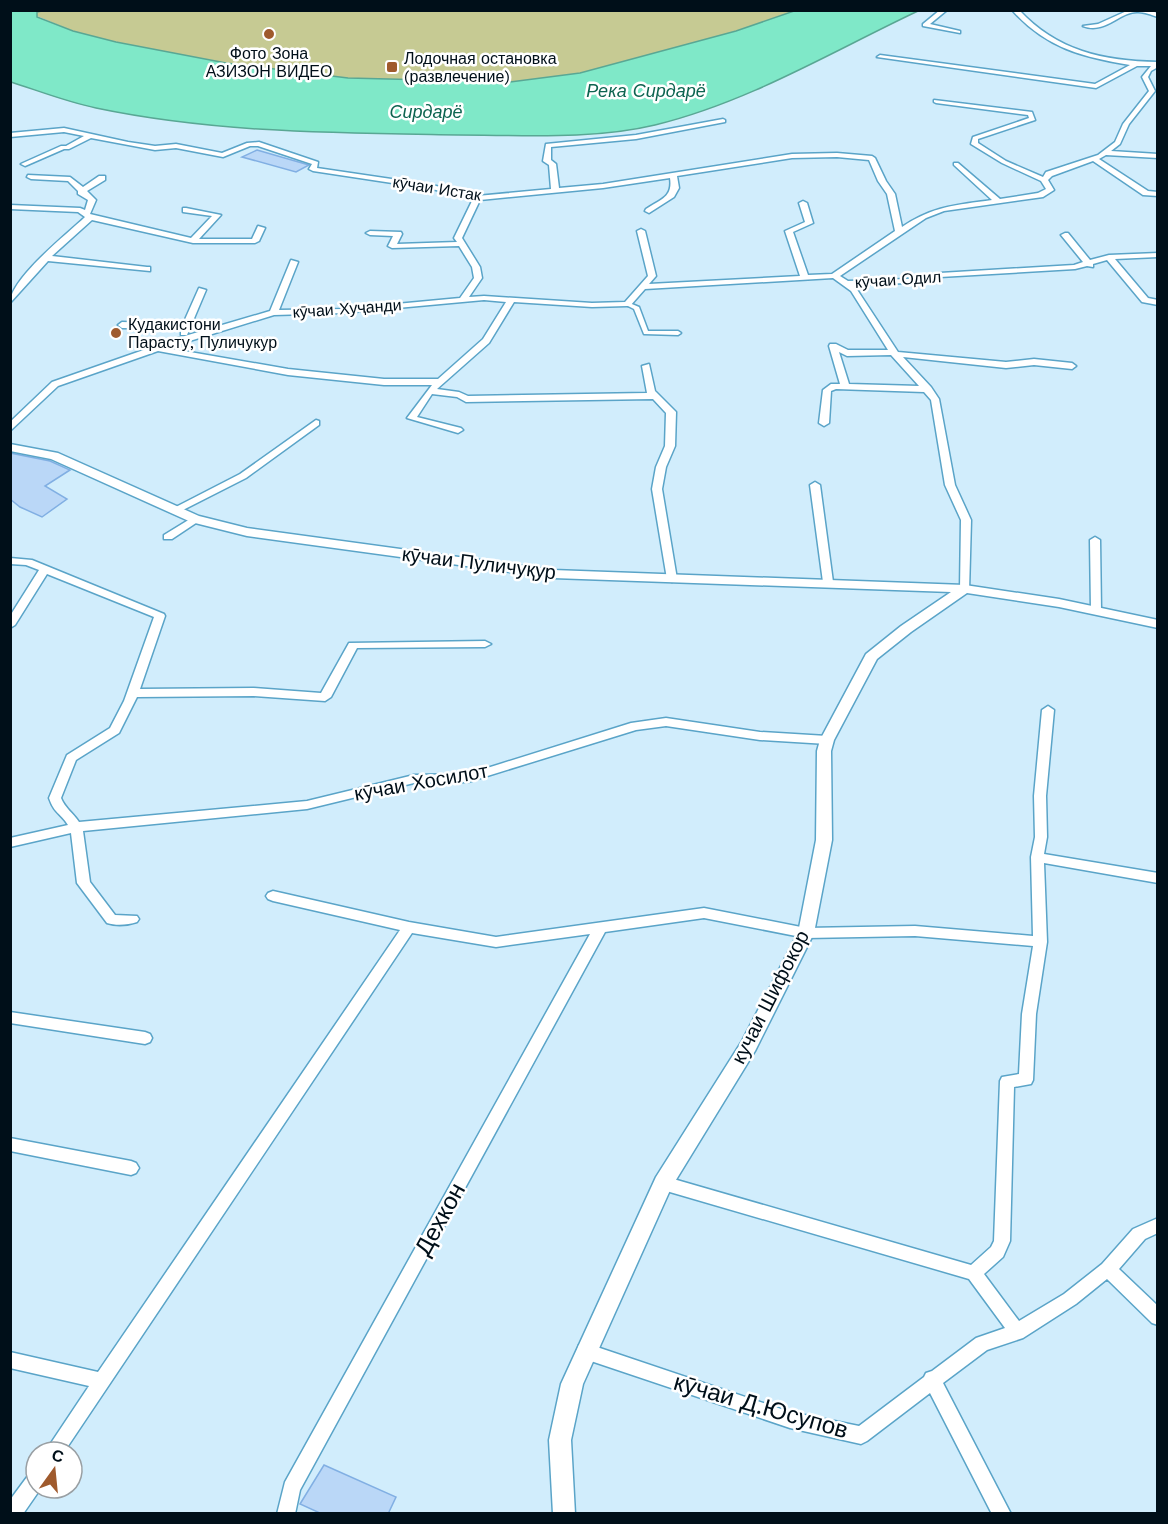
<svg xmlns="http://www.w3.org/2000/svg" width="1168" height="1524" viewBox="0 0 1168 1524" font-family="'Work Sans',sans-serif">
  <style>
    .green { fill: #c6ca93 }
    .water { fill: #7fe8c8; stroke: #59a794; stroke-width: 1.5 }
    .building { fill: #bad7f7; stroke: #81afe3; stroke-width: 1.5 }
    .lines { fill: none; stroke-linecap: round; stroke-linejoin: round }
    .pedestrian-casing { stroke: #5aa4c8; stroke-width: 3 }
    .minor-casing { stroke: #5aa4c8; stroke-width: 3 }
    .tertiary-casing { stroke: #5aa4c8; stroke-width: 3 }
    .pedestrian { fill: #fff; fill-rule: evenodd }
    .minor { fill: #fff; fill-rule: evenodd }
    .tertiary { fill: #fff; fill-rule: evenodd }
    .poi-dot { fill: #9f5a2d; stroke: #fff; stroke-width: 2 }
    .labels { text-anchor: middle; stroke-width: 5; stroke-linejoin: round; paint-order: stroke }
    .far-poi-label { font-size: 16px; fill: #000f19; stroke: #fff; text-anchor: start }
    .far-street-label { font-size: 16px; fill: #000f19; stroke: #fff }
    .far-water-label { font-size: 18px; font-style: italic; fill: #0d6450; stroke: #fff }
    .street-label { font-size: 20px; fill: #000f19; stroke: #fff }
    .near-street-label { font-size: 24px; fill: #000f19; stroke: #fff }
  </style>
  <rect width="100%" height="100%" fill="#d1edfc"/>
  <path class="green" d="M42,10L84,11H794L736,31L580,73L510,82L348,78L226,63L116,42L73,31L37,16V12Z"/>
  <path class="water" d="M10,11H42L37,12V17L73,31L116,42L226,63L348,78L510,82L580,73L736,31L794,11H918C831,52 749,102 655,125C593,140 521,135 458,135C337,133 215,133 96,108C67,102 39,91 11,82Z"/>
  <path class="building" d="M257,150L302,163L309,165L296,172L242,157Z
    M10,453L50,461L70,470L45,486L67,499L42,517L20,507L10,499Z
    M324,1465L396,1497L388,1514H322L300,1504Z"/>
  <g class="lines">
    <g class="pedestrian-casing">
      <path id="pedestrian" d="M627,302L639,307L648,331H678L681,333L678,335L644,334L634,309L624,304Z"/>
    </g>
    <g class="minor-casing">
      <path id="minor" d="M940,10H947L930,24L960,31V33L923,26V24Z
        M1012,10H1019C1057,51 1103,61 1158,62V67L1151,71L1148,77L1155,91L1129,124L1120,144L1111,151L1158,154V158L1106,155L1099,159L1148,191L1158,192V196L1143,195L1093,161L1052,176L1048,180L1054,190L1043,197L944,211L926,218L840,276L848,281L907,279L940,273L1074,265L1083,262L1061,235L1065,233H1068L1090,260L1109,255L1158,253V257L1115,259L1148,298L1158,300V305L1142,302L1107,260L1093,264V267L1087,266L1075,269L940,277L907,283L854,285L898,352L1006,362L1034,359L1072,363L1076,366L1072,369L1034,365L1006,368L903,357L931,387L939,399L955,485L971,520L969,591H961L960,589L961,520L945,485L931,400L924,392L836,389L831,391L829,423L824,426L819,423L823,390L831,384H840L829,346L830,344H836L848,350H888L851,291L833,278L645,289L630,306H627L592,307L514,302L489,343L437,389L459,392L468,396L647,393L642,366L649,364L655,391L676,412L675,446L666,467L662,489L677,579L672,582L667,579L652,489L656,467L665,446L666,413L653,399L466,402L457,397L432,394L417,417L461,428L463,430L458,433L407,418L432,385H384L288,375L158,351L58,386L10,431V422L52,382L178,338L270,311L291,260L298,262L279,310L343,309L460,298L474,278L472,267L459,246L392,248L388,246L393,236L370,235L366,233L370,231L401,232L402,234L397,244L457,242L454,238L473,199L432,189L313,171L309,169L312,164L258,146H250L223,157L176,148L155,150L91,138L69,149H64L25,166L21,164L23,163L61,146H66L84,136L64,132L10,137V133L64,128L128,142L155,146L176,144L222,153L247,143L259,142L318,162L317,168L432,185L477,196L551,189L549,165L543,161L546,144L636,135L723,119L725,120V122L636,139L551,147V160L556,164L559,188L603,184L792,154L837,153L872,156L875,158L886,181L895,194L902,227C933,206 956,205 992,200L954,165V163H958L1000,199L1038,193L1046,189L1041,181L1002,163L971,144L973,137L1029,118L1028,115L936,103L934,102V100L1032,112L1035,120L978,139V143L1006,161L1043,177L1046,172L1098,155L1115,142L1123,124L1149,91L1142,77L1151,66H1137L1096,88L877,57L880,55L1095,84L1130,65C1082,57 1046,48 1012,10ZM837,157L869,160L878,181L887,194L895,231L832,274L808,275L793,232L813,223L807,203L803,201L799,203L805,222L785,231L800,276L649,284L656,276L645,231L641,229L637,231L648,276L625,302L592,303L484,296L469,297L482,278L480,267L462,238L480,200L603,188L670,178C673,197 661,199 646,209L645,211L649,213L674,197L679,188L677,176L792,158ZM484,300L506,302L483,339L438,379H384L288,369L167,348L274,315L343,313ZM839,352L847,356L891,355L919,386L849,384Z
        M1129,10H1147L1158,13V17C1152,15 1144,12 1138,12C1120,11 1105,35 1083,26L1098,24Z
        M28,175L70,177L83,187L99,176H105V180L87,191L96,200L90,214L191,238L212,216L183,212V208H186L221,215L199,239H252L258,226L265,228L259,241L255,243H193L92,220L52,256L147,267H150V271L48,261L10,303C10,279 67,234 85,217L78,212L10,209V205L80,208L85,210L88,200L78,194V191L68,181L31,179L27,177Z
        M199,288L206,290L187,335H181V329L122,328L118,325L122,322L183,324Z
        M316,420L319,421V425L246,478L179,512H171L170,510L240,474Z
        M815,482L820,485L833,582L828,585L823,582L810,485Z
        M195,516L199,517V521L172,539H164V535Z
        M1095,537L1100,540L1101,611L1096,614L1091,611L1090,540Z
        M10,558L32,560L164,614L165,616L140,689L254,688L321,693L349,643L485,641L491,644L485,647L357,648L331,697L325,701L254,696L137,697L119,733L76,760L61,798C65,808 73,813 79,822L307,801L414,775L468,774L631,723L666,718L760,732L827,736L833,740L827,744L760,740L666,726L636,730L468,782L414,783L307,809L83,831L90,882L115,915L137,916L139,919L137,922C128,925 116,926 107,923L77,883L71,833L10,847V838L68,825C60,812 55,815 49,798L67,755L110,728L124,701L154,617L47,574L15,625L10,628V616L39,570L26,565L10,564Z
        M1048,706L1054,710L1046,796L1047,837L1044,854L1158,873V883L1044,863L1047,942L1036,1014L1033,1080L1031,1084L1014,1087L1010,1241L1003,1257L984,1274L1019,1321L1064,1294L1102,1264L1133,1229L1158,1218V1233L1145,1239L1119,1269L1158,1306V1325L1152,1323L1107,1279L1076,1304L1023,1338L987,1350L943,1383L1011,1514H992L930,1393L867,1441L861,1444L790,1428L579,1357L577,1351L579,1345L585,1343L790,1412L859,1426L924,1377L926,1373L932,1371L976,1338L1005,1328L969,1279L663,1190L658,1188L655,1183L658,1178L663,1176L971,1265L991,1247L994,1241L1000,1081L1002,1077L1019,1074L1022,1014L1033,946L915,936L806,938L704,918L605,932L300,1490L295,1514H277L285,1482L590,934L496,947L412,933L64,1452H45L89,1386L10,1368V1352L98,1372L400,930L273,901L268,899L266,896L268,893L273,891L409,922L496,937L704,908L806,928L915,926L1033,936L1031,857L1035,837L1034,796L1042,710Z
        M10,1012L145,1032L150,1034L152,1038L150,1042L145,1044L10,1023Z
        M10,1138L131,1161L136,1163L139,1168L136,1173L131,1175L10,1151Z
        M36,1470V1488H41L23,1514H10V1500L30,1473Z"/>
    </g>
    <g class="tertiary-casing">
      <path id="tertiary" d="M10,444L58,453L199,516L247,528L553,570L965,585L1059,599L1158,620V628L1059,607L967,593L911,632L877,659L834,740L831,751L832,840L814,933L755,1051L671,1188L583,1384L571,1440L575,1514H553L549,1440L561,1384L656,1177L742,1041L798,933L816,840L817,751L820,740L866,654L901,626L951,592L553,578L247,536L191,522L51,459L10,451Z"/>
    </g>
    <use href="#pedestrian" class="pedestrian"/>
    <use href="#minor" class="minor"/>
    <use href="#tertiary" class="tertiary"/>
  </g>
  <g class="poi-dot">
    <circle cx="269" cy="34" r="6"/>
    <rect x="386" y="61" width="12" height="12" rx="3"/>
    <circle cx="116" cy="333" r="6"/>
  </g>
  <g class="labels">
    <g class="far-poi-label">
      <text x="269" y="59" text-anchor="middle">Фото Зона<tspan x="269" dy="18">АЗИЗОН ВИДЕО</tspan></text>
      <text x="404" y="64">Лодочная остановка<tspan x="404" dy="18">(развлечение)</tspan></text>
      <text x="128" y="330">Кудакистони<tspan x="128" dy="18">Парасту, Пуличукур</tspan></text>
    </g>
    <g class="far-street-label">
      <text transform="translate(437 188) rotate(9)" y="6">кӯчаи Истак</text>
      <text transform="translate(898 279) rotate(-4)" y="6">кӯчаи Одил</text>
      <text transform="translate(347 308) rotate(-4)" y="6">кӯчаи Хуҷанди</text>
    </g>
    <g class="far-water-label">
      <text x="646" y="97">Река Сирдарё</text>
      <text x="426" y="118">Сирдарё</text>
    </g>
    <g class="street-label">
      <text transform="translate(479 563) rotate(7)" y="7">кӯчаи Пуличуқур</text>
      <text transform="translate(421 782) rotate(-10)" y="7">кӯчаи Хосилот</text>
      <text transform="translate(770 997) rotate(-63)" y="7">кучаи Шифокор</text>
    </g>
    <g class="near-street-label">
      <text transform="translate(440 1219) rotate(-61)" y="8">Дехкон</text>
      <text transform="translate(761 1406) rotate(16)" y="8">кӯчаи Д.Юсупов</text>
    </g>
  </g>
  <rect width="1168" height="1524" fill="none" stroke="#000f19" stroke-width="24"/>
  <g transform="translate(54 1470) rotate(15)"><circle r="28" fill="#ffffff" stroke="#999fa3" stroke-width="1.5"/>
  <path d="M0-4.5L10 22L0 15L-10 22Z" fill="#9f5a2d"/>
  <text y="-9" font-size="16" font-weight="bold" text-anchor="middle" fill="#000f19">С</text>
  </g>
</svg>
